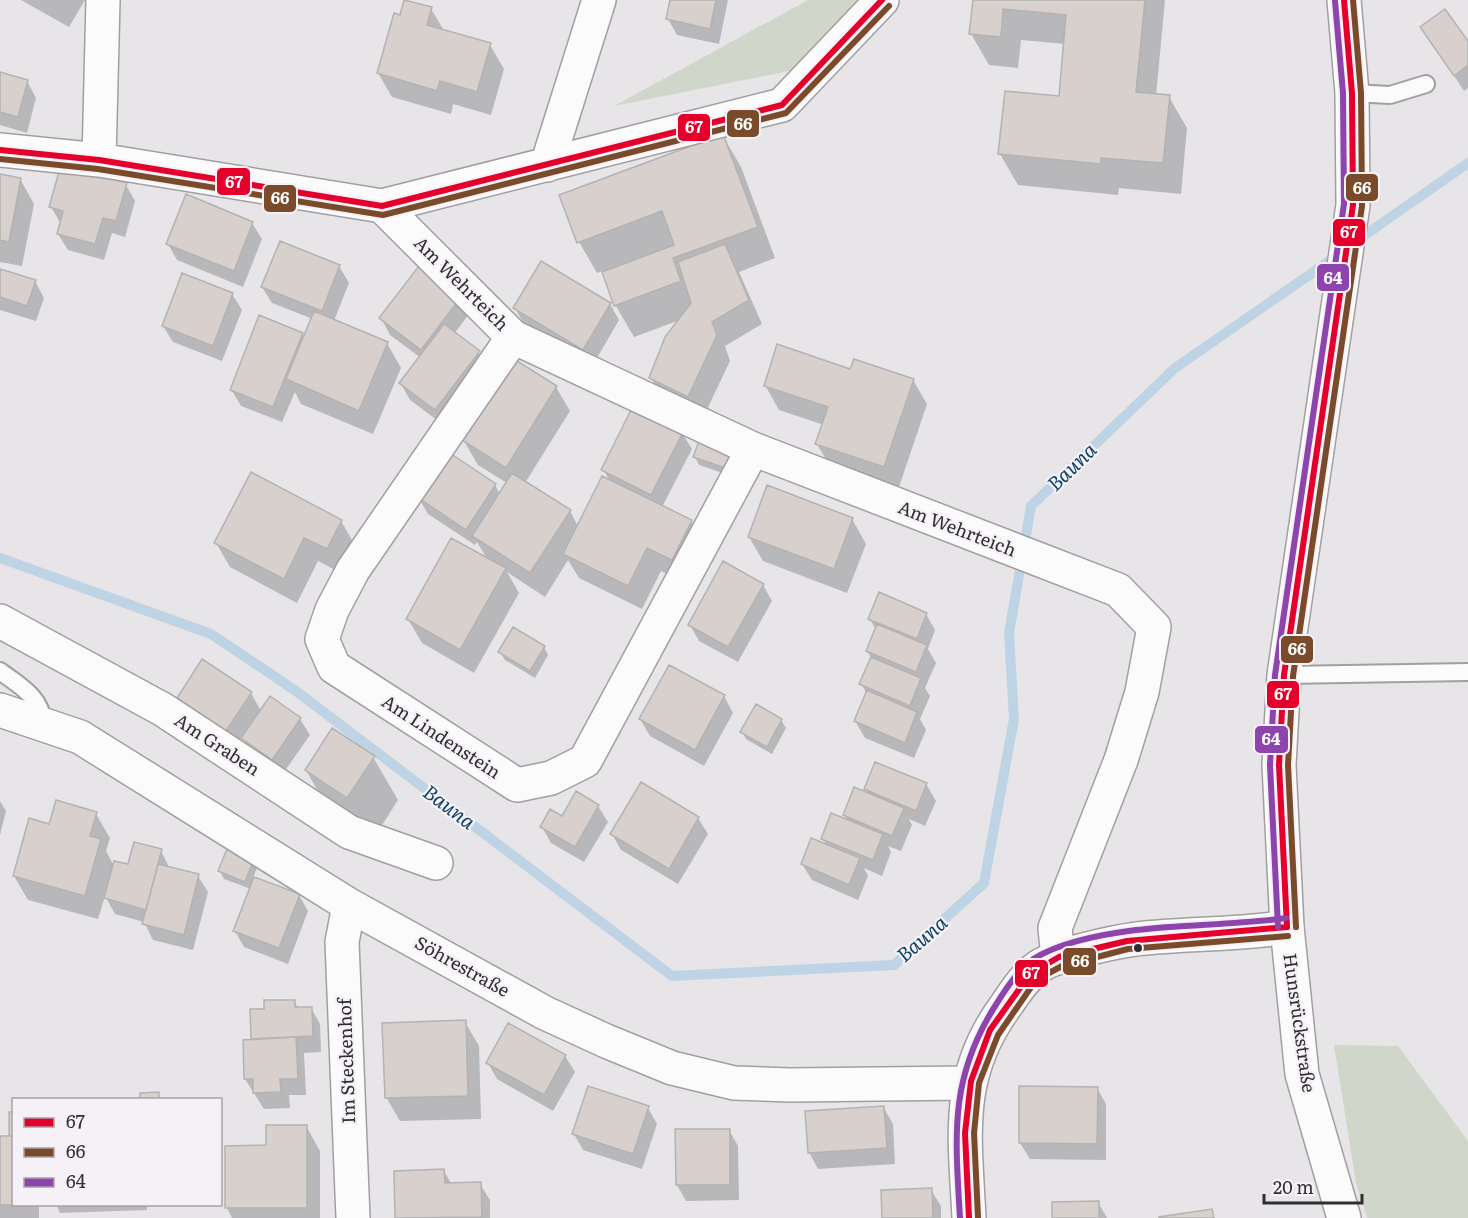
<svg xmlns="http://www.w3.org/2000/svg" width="1468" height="1218" viewBox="0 0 1468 1218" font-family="Literata,serif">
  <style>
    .green { fill: #d1d6ca }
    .shadow { fill: #0003 }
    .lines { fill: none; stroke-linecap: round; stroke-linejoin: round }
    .stream { stroke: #bed3e4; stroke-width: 10 }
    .building { fill: #d7d0cd; stroke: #b4b2b3; stroke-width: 1.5 }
    .lane-casing { stroke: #a19fa1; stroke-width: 20 }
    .street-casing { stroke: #a19fa1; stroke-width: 36 }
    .secondary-casing { stroke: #a19fa1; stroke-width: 36 }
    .lane { stroke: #fbfbfc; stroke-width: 16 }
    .street { stroke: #fbfbfc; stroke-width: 33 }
    .secondary { stroke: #fbfbfc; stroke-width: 33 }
    .bus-1-casing { stroke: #f5f1f7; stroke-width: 10 }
    .bus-2-casing { stroke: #f5f1f7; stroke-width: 10 }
    .bus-3-casing { stroke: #f5f1f7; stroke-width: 10 }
    .bus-1 { stroke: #e4002b; stroke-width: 6 }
    .bus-2 { stroke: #7a4b2a; stroke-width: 6 }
    .bus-3 { stroke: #8e44ad; stroke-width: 6 }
    .bus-dot { fill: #2f2e30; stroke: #f5f1f7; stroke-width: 2 }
    .labels { text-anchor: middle; stroke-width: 4.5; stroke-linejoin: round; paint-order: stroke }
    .street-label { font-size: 18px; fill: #2f2e30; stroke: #f5f1f7 }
    .water-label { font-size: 20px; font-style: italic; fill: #104364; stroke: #f5f1f7 }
    .line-badge { stroke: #f5f1f7; stroke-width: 2 }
    .badge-label { font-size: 16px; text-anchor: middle; font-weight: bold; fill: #fff }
  </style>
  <rect width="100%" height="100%" fill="#e7e5e8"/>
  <path class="green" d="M808,0H859L794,70L614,106Z
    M1334,1045L1398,1046L1468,1141V1218H1367L1356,1183Z"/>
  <path class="shadow" d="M21,0H85L69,27Z
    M672,0H728L719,44L677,35L668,19Z
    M974,0H1165L1156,96L1169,97L1187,128L1181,194L1119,188L1118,195L1018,185L1000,154L1060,98L1065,44L1021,40L1018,68L989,65L971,34Z
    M431,9L445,32L490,45L504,69L491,115L453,104L451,114L392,97L378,73L401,17Z
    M1422,27L1468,44V88L1464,91Z
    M0,74L27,81L36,98L27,133L0,125Z
    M723,136L741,167L775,258L739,272L762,324L725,346L730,361L702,420L665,402L651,378L680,320L634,337L616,306L603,271L597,273L579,242Z
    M0,176L20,179L34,204L22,266L0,262Z
    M126,185L135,201L125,237L112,233L104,260L68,250L58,234L61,224L51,207Z
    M252,223L262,239L243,287L177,260L168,244Z
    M422,264L472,310L454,334L478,352L488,368L445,426L410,400L401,384L421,358L390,335L381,318Z
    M339,266L349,283L334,321L387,343L401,368L373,434L301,404L295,392L282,422L241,406L231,389L302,334L305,338L313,319L272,303L262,287Z
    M0,271L35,281L44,298L36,321L0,310Z
    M232,294L242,310L222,361L173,342L163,326Z
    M610,304L619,320L593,365L524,324L515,308Z
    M515,361L556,387L570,411L525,483L570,511L578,526L610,481L603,469L682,433L692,449L662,507L691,521L705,545L686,584L661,571L642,609L579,578L568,560L545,597L507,572L519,593L474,673L422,643L408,619L487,559L477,542L475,545L428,514L418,497L495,485L500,494L507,483L478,465L464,441Z
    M851,371L913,380L927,404L898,490L831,468L817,444L824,425L779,410L765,385Z
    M734,448L732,476L699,465L695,457Z
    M852,519L866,544L847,593L763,561L749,537Z
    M341,521L355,545L341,573L318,561L297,603L230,567L216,543Z
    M763,585L772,601L738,662L699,641L690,625Z
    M926,614L935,630L928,649L936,663L925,688L930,696L920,719L926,730L914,758L865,738L855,721L867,694L861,684L872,659L867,651L876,630L870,619Z
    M544,647L548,655L535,678L505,660L500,652Z
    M251,693L261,711L300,719L310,735L282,775L252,754L242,736L236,746L188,714L179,698Z
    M724,696L733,713L704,766L650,736L640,719Z
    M781,720L786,728L772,754L746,739L742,732Z
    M373,757L398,800L372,841L331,814L306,770Z
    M926,784L936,801L925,826L909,819L912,825L901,851L888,846L891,852L882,876L864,868L868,876L858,900L812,880L802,864L827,846L823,839L848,822L844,815L869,795L866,789Z
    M0,801L6,811L0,835Z
    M598,806L608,822L584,862L551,843L542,827Z
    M96,814L110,838L106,851L114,866H129L161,851L170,869L198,876L208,892L193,950L153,940L144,922L115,914L105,896L98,919L28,900L14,876L50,826Z
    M698,818L708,834L678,884L621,850L612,834Z
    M253,860L257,868L253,878L299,895L308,911L288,964L244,947L235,931L251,889L224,879L220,871Z
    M294,1001L298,1008H311L320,1024L321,1052L304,1053L306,1095H289L290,1108L264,1109L245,1079L244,1041H253L251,1010H265Z
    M465,1022L479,1046L481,1119L400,1121L386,1097Z
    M565,1056L575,1072L553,1111L497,1079L488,1063Z
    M1097,1088L1106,1104V1160L1030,1159L1020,1143Z
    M648,1108L657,1124L642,1169L583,1150L574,1134Z
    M884,1108L893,1124L895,1164L818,1169L809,1152Z
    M306,1126L320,1151V1218H232L227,1208L267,1147Z
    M729,1130L738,1146L739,1200L686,1201L677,1185Z
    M0,1138L14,1204H39V1218H0Z
    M444,1171L452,1185L480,1184L490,1200V1218H397L395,1172Z
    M931,1190L941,1206V1218H883Z
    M1098,1202L1107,1218H1054Z
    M56,1204H147V1210L60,1213Z"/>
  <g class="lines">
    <path class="stream" d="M1355,242L1468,163
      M0,558L211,634L296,691L672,976L894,965L984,883L1014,719L1009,633L1031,506L1175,368L1338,255"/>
  </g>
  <path class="building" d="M404,0L432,7L427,25L491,43L477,92L440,81L437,91L377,73L394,13L400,15Z
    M670,0H716L710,29L666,19Z
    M973,0H1145L1136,92L1170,95L1163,163L1101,158V164L998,154L1005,91L1059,96L1066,15L1003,9L1001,37L969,34Z
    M1445,9L1468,41V65L1454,76L1420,27Z
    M0,72L28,80L18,117L0,112Z
    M723,134L758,227L673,258L681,281L614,306L602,272L674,245L662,211L577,243L559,195Z
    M61,165L127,183L116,221L103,218L95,244L57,234L63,211L49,207Z
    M0,174L21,178L9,242L0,240Z
    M186,194L253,222L234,271L166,244Z
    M280,241L340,265L322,311L261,287Z
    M725,244L749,300L712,322L717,335L688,397L649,378L665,337L691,303L678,262Z
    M541,261L611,303L583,350L513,308Z
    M422,262L464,293L421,350L379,318Z
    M0,269L36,280L27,306L0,297Z
    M182,273L233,293L213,346L162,326Z
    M314,311L388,342L359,411L286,379Z
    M259,315L303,333L273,407L230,390Z
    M444,324L480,351L435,410L399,383Z
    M777,344L850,369L854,359L914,379L884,467L815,444L828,407L764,386Z
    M514,359L557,386L506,468L462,440Z
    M633,406L683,432L651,495L601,470Z
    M701,436L735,447L728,469L693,457Z
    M447,451L496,484L466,530L417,497Z
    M251,472L342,520L327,549L304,538L284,579L214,543Z
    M512,473L571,510L530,573L472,536Z
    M602,476L692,520L672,560L647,548L628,586L563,554Z
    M767,485L853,518L834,569L748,537Z
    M451,538L506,568L460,650L406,619Z
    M723,561L764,584L728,647L688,625Z
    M879,592L927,613L917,639L868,619Z
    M877,624L927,645L916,672L866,651Z
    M513,627L545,646L530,671L498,652Z
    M871,657L921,678L910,706L859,684Z
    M202,659L252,692L226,731L177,698Z
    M669,665L725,695L695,750L639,719Z
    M867,690L917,712L905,743L854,721Z
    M270,696L301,718L272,760L241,738Z
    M756,704L782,719L767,747L740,732Z
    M332,728L375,756L347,798L305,770Z
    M875,762L927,783L916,811L864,789Z
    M641,782L699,817L669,869L610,834Z
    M854,787L904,808L892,836L843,815Z
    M576,791L599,805L575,847L540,827L550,809L562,816Z
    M56,800L97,812L90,836L101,839L85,896L13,876L29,818L49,824Z
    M831,813L883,834L873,860L821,839Z
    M811,838L860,858L849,885L801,864Z
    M134,842L162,849L146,910L104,898L114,861L128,864Z
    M227,849L254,859L245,882L218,871Z
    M158,864L199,874L184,935L142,924Z
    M254,877L300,894L279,948L233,931Z
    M264,1000H295V1007H312L313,1036L251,1039L250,1009H264Z
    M466,1020L468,1096L385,1098L382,1023Z
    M508,1023L566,1055L544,1095L486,1063Z
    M296,1037L298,1079H280L281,1092L253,1093V1079H244L243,1040Z
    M588,1086L649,1106L633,1154L572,1134Z
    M1019,1086L1098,1087L1097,1144L1019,1143Z
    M159,1092V1100H140V1093Z
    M884,1106L887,1148L808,1153L805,1111Z
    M9,1112H14V1136H9Z
    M266,1125H307V1208H225V1146L266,1145Z
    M675,1129H730V1185H676Z
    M0,1136H14V1204L31,1205H0Z
    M444,1169L445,1183L481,1182L482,1217L395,1218L394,1171Z
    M932,1188L933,1218H882L881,1190Z
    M1099,1201V1218H1052V1202Z
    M1212,1209L1214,1218H1159V1217Z"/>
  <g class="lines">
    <g class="lane-casing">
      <path id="lane" d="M1352,93L1390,95L1426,84
        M0,671C21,687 39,695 44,723
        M1284,675L1468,672"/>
    </g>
    <g class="street-casing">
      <path id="street" d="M0,150L99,160L382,206L782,105L882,0
        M99,160L103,0
        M547,165L599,0
        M382,206L513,337L753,449L1118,590L1154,627L1142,692L1121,760L1055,928L1058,958
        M513,337L353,570L332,610L322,639L334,667L517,785L551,778L585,761L753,449
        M0,621L162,709L349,832L436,863
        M0,710L80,737L349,905L545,1013L606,1041L672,1068L734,1083L790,1085L968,1083
        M349,905L342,942L353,1218
        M969,1218C965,1135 954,1075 1007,1004C1016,991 1026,975 1040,966C1057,954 1115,942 1136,939C1186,933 1237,935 1287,927"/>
    </g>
    <g class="secondary-casing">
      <path id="secondary" d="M1344,1218L1302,1074L1287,927L1279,765L1284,675L1353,205L1352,93L1344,0"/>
    </g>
    <use href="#lane" class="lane"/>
    <use href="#street" class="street"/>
    <use href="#secondary" class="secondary"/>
    <g class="bus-1-casing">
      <path id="bus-1" d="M0,150L99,160L382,206L782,105L882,0
        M1287,927L1279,765L1284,675L1353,205L1352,93L1344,0
        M969,1218L965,1133L971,1081L990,1030L1030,974L1059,957L1127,941L1287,927"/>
    </g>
    <g class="bus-2-casing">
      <path id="bus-2" d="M0,159L98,169L383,215L786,113L889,6
        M1296,927L1288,765L1293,676L1362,206L1361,93L1353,0
        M978,1217L974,1133L979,1083L998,1035L1036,980L1062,966L1128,949L1288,936"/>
    </g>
    <g class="bus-3-casing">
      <path id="bus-3" d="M1278,927L1270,765L1275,675L1344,204L1343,93L1335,1
        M960,1218C955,1134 949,1077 997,1003C1007,987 1019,969 1035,958C1063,941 1104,934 1136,930C1186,924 1236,925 1286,918"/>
    </g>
    <use href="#bus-1" class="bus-1"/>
    <use href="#bus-2" class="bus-2"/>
    <use href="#bus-3" class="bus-3"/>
  </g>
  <circle class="bus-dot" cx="1138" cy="948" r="5"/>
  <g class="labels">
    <g class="street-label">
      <text transform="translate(461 284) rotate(45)" y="6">Am Wehrteich</text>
      <text transform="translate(957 529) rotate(21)" y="6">Am Wehrteich</text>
      <text transform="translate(441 737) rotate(33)" y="6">Am Lindenstein</text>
      <text transform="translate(217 745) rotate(33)" y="6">Am Graben</text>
      <text transform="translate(462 967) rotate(29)" y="6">Söhrestraße</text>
      <text transform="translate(1299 1023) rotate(82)" y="6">Hunsrückstraße</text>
      <text transform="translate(347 1061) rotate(-92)" y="6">Im Steckenhof</text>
    </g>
    <g class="water-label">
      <text transform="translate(1072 467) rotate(-44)" y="7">Bauna</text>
      <text transform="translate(449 807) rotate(37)" y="7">Bauna</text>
      <text transform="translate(922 939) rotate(-41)" y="7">Bauna</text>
    </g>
  </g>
  <g class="line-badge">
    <rect x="726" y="109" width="34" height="29" rx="6" fill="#7a4b2a"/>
    <rect x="677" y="113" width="34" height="29" rx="6" fill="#e4002b"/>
    <rect x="216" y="167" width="35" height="29" rx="6" fill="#e4002b"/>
    <rect x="1345" y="173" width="34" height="29" rx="6" fill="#7a4b2a"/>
    <rect x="263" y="184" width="34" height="29" rx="6" fill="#7a4b2a"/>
    <rect x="1332" y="218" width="34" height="29" rx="6" fill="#e4002b"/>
    <rect x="1316" y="263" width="34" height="29" rx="6" fill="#8e44ad"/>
    <rect x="1280" y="635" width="34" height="29" rx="6" fill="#7a4b2a"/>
    <rect x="1266" y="680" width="34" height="29" rx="6" fill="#e4002b"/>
    <rect x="1254" y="725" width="35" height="29" rx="6" fill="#8e44ad"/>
    <rect x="1062" y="947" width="35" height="29" rx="6" fill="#7a4b2a"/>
    <rect x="1014" y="959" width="35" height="29" rx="6" fill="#e4002b"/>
  </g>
  <g class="badge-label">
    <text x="743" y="130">66</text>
    <text x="694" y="133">67</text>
    <text x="234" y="188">67</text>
    <text x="1362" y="194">66</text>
    <text x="280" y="204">66</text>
    <text x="1349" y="238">67</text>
    <text x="1333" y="284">64</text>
    <text x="1297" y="655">66</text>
    <text x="1283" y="700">67</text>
    <text x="1271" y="745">64</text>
    <text x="1080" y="967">66</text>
    <text x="1031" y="979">67</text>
  </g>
  <rect x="12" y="1098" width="210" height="108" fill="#f5f1f7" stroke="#a6a3a7" stroke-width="1.5"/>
  <rect x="24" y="1118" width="30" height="9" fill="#e4002b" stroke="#a6a3a7" stroke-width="1.5"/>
  <text x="66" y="1128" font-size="18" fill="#2f2e30">67</text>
  <rect x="24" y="1148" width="30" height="9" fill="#7a4b2a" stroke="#a6a3a7" stroke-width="1.5"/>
  <text x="66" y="1158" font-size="18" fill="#2f2e30">66</text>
  <rect x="24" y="1178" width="30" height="9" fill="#8e44ad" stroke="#a6a3a7" stroke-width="1.5"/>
  <text x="66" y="1188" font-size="18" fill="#2f2e30">64</text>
  <path d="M1264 1194v9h98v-9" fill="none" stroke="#2f2e30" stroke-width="3"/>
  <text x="1273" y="1194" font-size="18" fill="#2f2e30" stroke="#f5f1f7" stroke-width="4.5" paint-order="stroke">20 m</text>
</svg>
